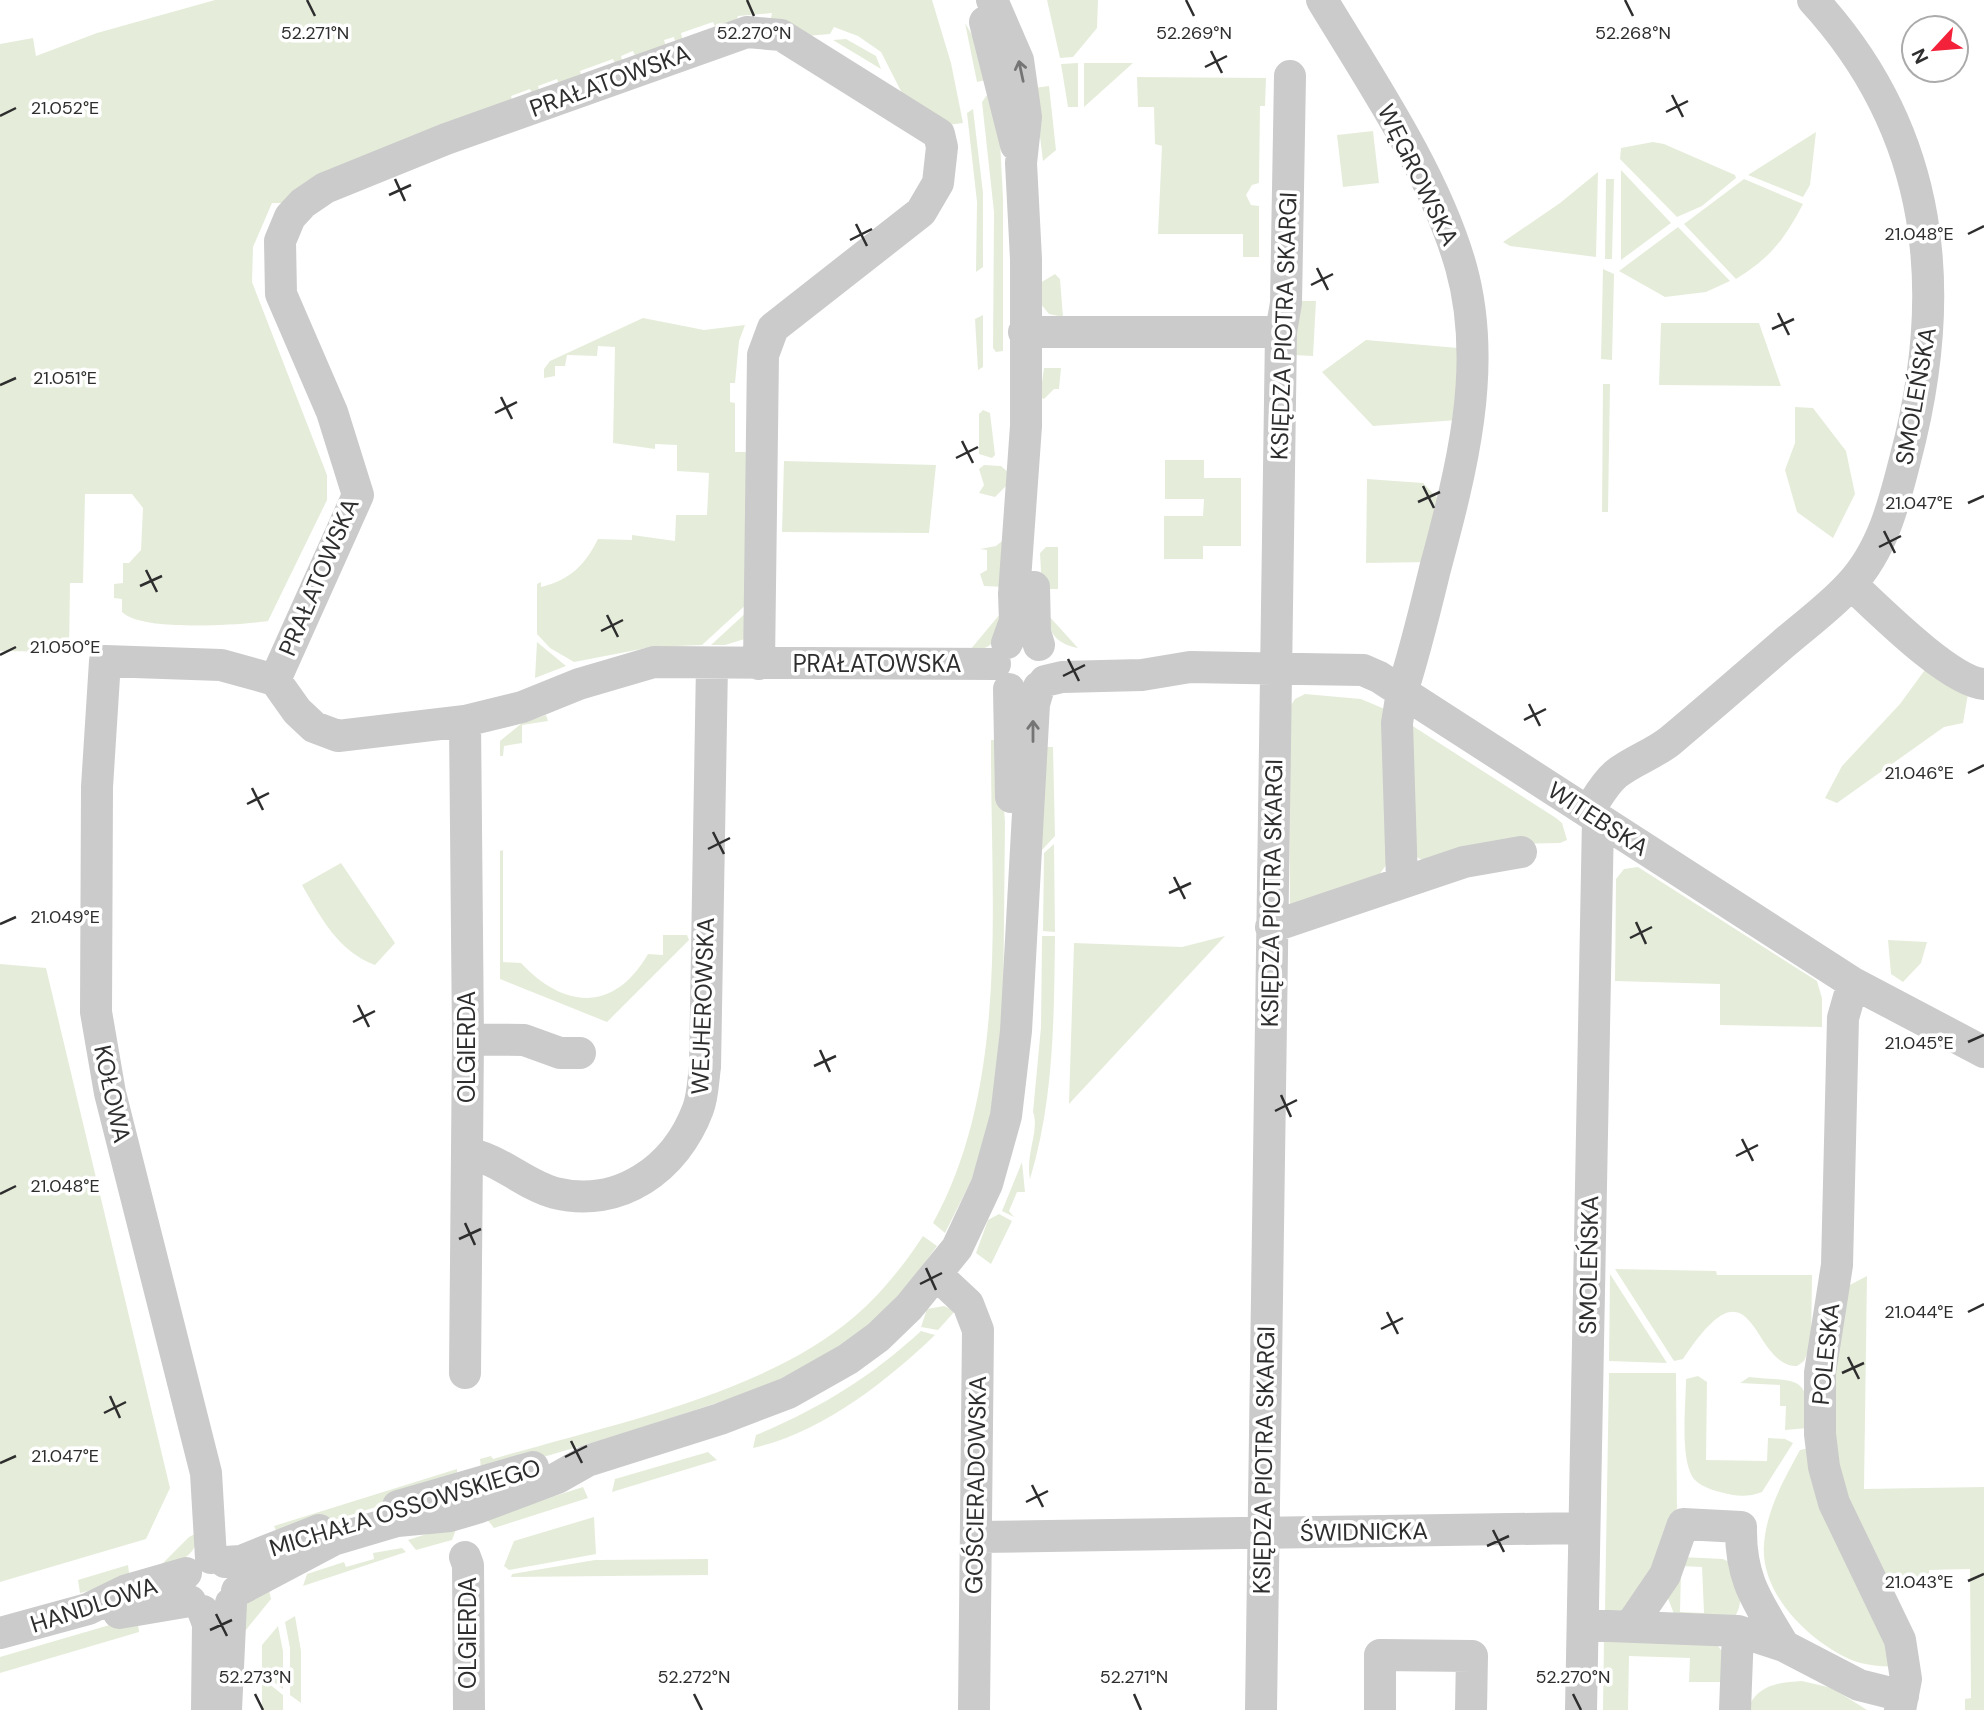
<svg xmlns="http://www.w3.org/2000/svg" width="1984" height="1710" viewBox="0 0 1984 1710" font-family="'DM Sans',sans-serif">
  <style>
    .green { fill: #e5edda }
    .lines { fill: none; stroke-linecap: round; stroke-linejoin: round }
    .minor { stroke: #cbcbcb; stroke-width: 32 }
    .oneway { stroke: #757575 }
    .ticks { fill: none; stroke: #2e2e2e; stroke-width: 2.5 }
    .labels { text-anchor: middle; stroke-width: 7; stroke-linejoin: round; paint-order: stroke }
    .street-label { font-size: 24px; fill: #2e2e2e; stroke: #fff }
    .ticks-label { font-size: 18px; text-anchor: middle; fill: #2e2e2e; stroke: #fff; stroke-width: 7; stroke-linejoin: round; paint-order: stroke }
  </style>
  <rect width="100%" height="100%" fill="#fff"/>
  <path class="green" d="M215,0H932L951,63L963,123L940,126L903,95L881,52L858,36L834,27L830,34L807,36L770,22L772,13L738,16L733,29H716L713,22L681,33L683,42L676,46L674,37L664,40L667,49L638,63L633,51L621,56L623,64L616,66L613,59L580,71L582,78L560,87L557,79L538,86L540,94L534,97L530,89L511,96L513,104L282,203H272L253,247L252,282L327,475V500L268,621C241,625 141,632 122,612V599L114,598V584L123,583V563H129L141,550L143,508L132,494H85L83,583H70L69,652L0,651V44L33,38L36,56L97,33Z
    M1047,0H1098L1097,28L1073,57L1060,58Z
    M965,23L979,47L990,79L977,82Z
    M846,39L876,56L881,69L833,40Z
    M1078,63V107H1068L1061,64Z
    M1084,63H1133L1084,107Z
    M1137,77L1266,78L1265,106H1260L1259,183L1252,185L1246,195L1251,205L1259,206V257H1243V234H1158L1162,146L1155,144L1154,107H1138Z
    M1049,86L1056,150L1043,161L1034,88Z
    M987,95L1000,141L1003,198V351L996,352L993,348L994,212L982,102Z
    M973,109L983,193V267L976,272L977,202L967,113Z
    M1373,131L1379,183L1343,187L1337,135Z
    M1816,132L1810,185L1803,197L1748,175Z
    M1653,142L1664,144L1735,175L1736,178L1702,206L1677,217L1620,159L1621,148Z
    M1621,170L1671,223L1621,260Z
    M1598,172L1596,257L1510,246L1503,242L1560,203Z
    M1606,179H1614L1612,259H1605Z
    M1744,179L1803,204C1784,240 1771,257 1736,279L1684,224Z
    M1678,227L1730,281L1706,292L1665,297L1619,271Z
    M1603,269L1614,274L1612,360L1601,359Z
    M1055,274L1060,279L1063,317L1049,314L1040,303V283Z
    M1297,301H1316L1313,356L1294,355Z
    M983,315V367L978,370L975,319Z
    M643,318L704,330L745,325L739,341L735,383H730V402L735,403V452H752L749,602L702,645L652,647L574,662L550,648L537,634V584L541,582V587C570,580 585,565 598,539L632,540V535L675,541L676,515H707L709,473L677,471V445L655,444V449L613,443L615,347L598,346L597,356L567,355L565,366H555V376L544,378V369L550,361Z
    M1661,323H1759L1781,386L1659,385Z
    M1366,340L1458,348V420L1373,426L1322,372Z
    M1044,368H1061L1059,389H1054L1044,399L1040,397Z
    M1603,384H1610L1608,512H1602Z
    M1795,407L1813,408L1846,451L1855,494L1833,538L1797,512L1785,470L1795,443Z
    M983,410L990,413L995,455L992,458L979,454V414Z
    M1165,460H1204V478H1241V546H1203V559H1164V516H1203L1204,499H1165Z
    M784,461L936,465L929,533L782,532Z
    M984,465L1001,466L1010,474L1009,483L995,497L979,493L984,485L979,469Z
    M1367,479L1423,483L1444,505L1430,562L1366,563Z
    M1007,537L1005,587L984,586L980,574L987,570V550L980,549L996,546Z
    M1046,547H1058V589H1042L1040,553Z
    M749,610L748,638L725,645H711Z
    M1000,614L1002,632C992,645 987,650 970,650Z
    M1048,615L1078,648C1058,644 1049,635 1048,615Z
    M537,642L566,666L535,678Z
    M1927,667L1968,694L1963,723L1944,727L1837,803L1825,798L1842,766L1900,704Z
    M1305,694L1361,699L1394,713L1389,861L1379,875L1290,906L1289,708L1295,699Z
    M546,715L548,721L522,725V743L504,746L503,756H500V741L522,723Z
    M1408,723L1556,818L1562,823L1567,840L1560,843L1511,844L1428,862L1418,858L1410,846Z
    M991,740H999L1005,822L1003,1019L992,1114L976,1171L945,1233L933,1223C1011,1082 990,897 991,740Z
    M1042,747H1053L1055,836L1042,850Z
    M1054,844L1055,932L1043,931L1044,853Z
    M503,850V962L521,963C564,1009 614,1013 648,954L663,955V935H687L689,940L607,1022L500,979V851Z
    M341,863L395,943L375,965C338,951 321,918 302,885Z
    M1638,867L1817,981L1822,998V1027L1720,1025V984L1615,981L1616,879L1624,869Z
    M1042,936H1055C1054,1018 1054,1100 1030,1179C1025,1155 1040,1129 1033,1112L1041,1027Z
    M1225,936L1069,1104L1074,943L1182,947Z
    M1888,940L1927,942L1921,963L1903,982L1891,974Z
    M0,964L46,968L170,1488L146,1539L0,1582Z
    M1022,1162L1025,1192H1017L1009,1211L1014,1217L1002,1211Z
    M999,1214L1012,1221L991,1264L976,1253L988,1220Z
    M923,1236L937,1246L898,1299L846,1344L778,1383L622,1434L485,1474L481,1469L480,1459L491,1456L493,1459C607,1425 763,1395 854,1317C881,1294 904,1265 923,1236Z
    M1615,1269L1716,1271L1717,1275H1812L1811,1345L1804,1361L1797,1366C1750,1367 1756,1248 1683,1359L1674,1361Z
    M1610,1274L1667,1363L1609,1361Z
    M1867,1276L1864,1489L1984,1487V1710H1965V1699L1971,1698L1970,1569L1929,1570V1588L1885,1589L1847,1517L1827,1442L1842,1289Z
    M944,1306L955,1311L938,1330L921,1327L927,1309Z
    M921,1331L935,1335C886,1382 821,1433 753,1448L756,1435C819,1409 871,1377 921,1331Z
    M1609,1373H1676L1677,1520L1667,1551L1621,1620L1605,1610Z
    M1698,1376L1707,1382L1706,1460L1767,1461L1768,1438L1785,1439L1793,1443L1762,1492C1746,1498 1735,1496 1720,1492C1712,1490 1701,1486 1695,1480C1679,1462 1686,1404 1686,1379Z
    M1749,1377C1798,1382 1809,1373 1808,1428L1785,1430L1786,1406H1780V1385L1740,1383Z
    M1813,1447L1895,1667C1877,1666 1859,1665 1843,1656C1804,1636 1760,1591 1764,1544C1767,1509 1783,1481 1800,1450Z
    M708,1452L717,1460L612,1492L615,1479Z
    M457,1469V1482L279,1537L274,1526Z
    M583,1487L588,1498L494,1528L486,1518Z
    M594,1517L596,1554L509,1570L504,1566L514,1541Z
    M458,1524L452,1540L416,1550L408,1540Z
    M197,1533C198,1557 178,1562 159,1567L189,1537Z
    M402,1548L406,1552L303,1586L307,1574L344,1562L346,1567L374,1559L373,1553Z
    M1681,1557L1723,1559L1731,1563C1738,1587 1748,1603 1730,1623L1676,1619L1667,1596L1681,1572L1680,1612L1704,1613L1702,1567L1680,1566Z
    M708,1559V1575L511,1577L512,1574L595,1560Z
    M128,1565L130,1580L80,1593L78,1580Z
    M268,1585L271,1599L245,1631V1606Z
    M295,1616L301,1651V1703L290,1695V1648L285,1622Z
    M137,1617L139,1632L0,1673V1657Z
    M278,1626L283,1651V1689L262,1673V1645Z
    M1604,1638L1716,1644L1722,1651L1728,1682H1689L1690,1658L1629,1656L1628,1710H1603Z
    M262,1678L283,1695V1710H262Z
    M1802,1681L1832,1688L1867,1710H1747C1758,1684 1777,1683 1802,1681Z"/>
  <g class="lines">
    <path class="minor" d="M992,0L1018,60L1026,117L1021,163L1026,259V426L1014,594L1015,621L1007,643
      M1322,0C1371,81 1435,175 1461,267C1489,367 1461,472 1435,569C1425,610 1415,652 1402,692L1397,723L1402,881
      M985,22L1016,145
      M1024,332H1281
      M1851,584C1878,609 1950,682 1984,684
      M1034,587L1035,632L1039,645
      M275,680L358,495L332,412L281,294L280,241L290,217L303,203L325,188L446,139L747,32L781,35L939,134L942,147L938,183L921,212L773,328L763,355L759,664
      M1045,681L1062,677L1142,675L1190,667L1363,670L1379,677L1853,983L1984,1052
      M1009,689L1011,797
      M465,721L468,1039L465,1373
      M1588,812C1596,800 1604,784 1616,774C1632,761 1654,754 1670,741C1708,709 1745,677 1783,644C1805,625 1830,607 1850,585C1882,551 1894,504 1905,460C1950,291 1935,133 1813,0
      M1271,927L1464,862L1521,852
      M1853,983L1843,1018L1837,1265L1820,1373V1434L1824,1467L1834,1503L1900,1640L1906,1679L1900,1710
      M468,1039L524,1040L560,1053H580
      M467,1154C498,1157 524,1185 555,1193C620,1209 676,1168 698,1109C703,1096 703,1080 705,1067L712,664
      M937,1275L968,1304L978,1330L974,1710
      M398,1506L533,1467
      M976,1537L1584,1528
      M465,1557L468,1565L469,1710
      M211,1558L206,1473L110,1093L96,1012L97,787L105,661L221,665L275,680L297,711L314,727L338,736L465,721L522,707L579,684L654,662L995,664
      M225,1562L241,1561L319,1530
      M237,1591L333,1540L397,1521L450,1516L477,1508L557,1478L587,1461L720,1419L788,1393L848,1359L878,1337L909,1307L957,1248L987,1184L1006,1116L1016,1031L1034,704L1039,687
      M203,1611L208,1624L207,1710
      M119,1613L190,1601
      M1583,1625L1738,1631L1784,1646L1859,1685L1903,1696
      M1631,1625L1665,1575L1683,1524L1741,1527C1740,1580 1758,1602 1784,1646
      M0,1633L88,1609L127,1590L186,1573
      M226,1710L231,1603
      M1261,1710L1281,332L1286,303L1290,76
      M1380,1710V1655L1472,1656L1471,1710
      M1581,1710L1598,819
      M1735,1710L1738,1631"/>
  </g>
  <defs><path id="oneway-shaft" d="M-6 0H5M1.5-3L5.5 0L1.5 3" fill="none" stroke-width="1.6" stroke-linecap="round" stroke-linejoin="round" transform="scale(1.75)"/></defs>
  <g class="oneway">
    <use href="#oneway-shaft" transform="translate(1021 71) rotate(-102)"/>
    <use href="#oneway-shaft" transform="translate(1033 731) rotate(-90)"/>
  </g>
  <path class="ticks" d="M307,0L315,16M747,0L754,16M1186,0L1194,16M1625,0L1633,16M1211,51L1222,73M1205,67L1227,56M1672,95L1683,117M1666,112L1688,101M0,116L16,108M395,179L405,201M389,195L411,185M856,224L867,246M1968,234L1984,226M850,240L872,229M1317,268L1328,290M1311,285L1333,274M1778,313L1789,335M1772,329L1794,319M0,385L16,378M501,397L512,419M495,413L517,402M962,441L973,463M956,458L978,447M1423,486L1434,508M1418,502L1440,492M1968,503L1984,496M1884,531L1895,553M1879,547L1901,536M146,570L157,592M140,586L162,576M607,615L618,637M601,631L623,620M0,655L16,647M1068,659L1079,681M1063,676L1085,665M1529,704L1540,726M1524,720L1546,709M1968,773L1984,765M252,788L263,810M247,804L269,793M713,832L724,854M708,849L730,838M1174,877L1185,899M1169,893L1191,883M1636,922L1646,944M0,924L16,917M1630,938L1652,927M358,1005L369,1027M353,1022L375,1011M1968,1042L1984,1035M820,1050L830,1072M814,1066L836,1056M1281,1095L1291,1117M1275,1111L1297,1100M1742,1139L1753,1161M1736,1156L1758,1145M0,1194L16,1186M465,1223L475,1245M459,1239L481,1229M926,1268L936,1290M920,1284L942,1273M1387,1312L1398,1334M1968,1312L1984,1304M1381,1329L1403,1318M1848,1357L1859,1379M1842,1373L1864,1363M110,1396L120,1418M104,1413L126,1402M571,1441L582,1463M565,1457L587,1446M0,1463L16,1456M1032,1485L1043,1507M1026,1502L1048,1491M1493,1530L1504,1552M1487,1546L1509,1536M1968,1581L1984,1574M216,1614L227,1636M210,1630L232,1620M255,1694L263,1710M694,1694L702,1710M1134,1694L1141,1710M1573,1694L1581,1710"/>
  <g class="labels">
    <g class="street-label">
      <text transform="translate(610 81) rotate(-20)" y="8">PRAŁATOWSKA</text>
      <text transform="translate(1418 175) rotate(64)" y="8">WĘGROWSKA</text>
      <text transform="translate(1284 326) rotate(-88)" y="8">KSIĘDZA PIOTRA SKARGI</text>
      <text transform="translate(1916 396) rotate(-80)" y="8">SMOLEŃSKA</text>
      <text transform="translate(319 577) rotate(-67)" y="8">PRAŁATOWSKA</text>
      <text x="877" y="672">PRAŁATOWSKA</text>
      <text transform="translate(1598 819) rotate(33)" y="8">WITEBSKA</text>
      <text transform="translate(1272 893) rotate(-89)" y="8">KSIĘDZA PIOTRA SKARGI</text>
      <text transform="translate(703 1006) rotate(-88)" y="8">WEJHEROWSKA</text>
      <text transform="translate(467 1047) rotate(-90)" y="8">OLGIERDA</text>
      <text transform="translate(112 1094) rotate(78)" y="8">KOŁOWA</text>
      <text transform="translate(1589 1265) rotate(-89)" y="8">SMOLEŃSKA</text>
      <text transform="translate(1826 1354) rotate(-84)" y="8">POLESKA</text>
      <text transform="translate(1264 1460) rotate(-89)" y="8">KSIĘDZA PIOTRA SKARGI</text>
      <text transform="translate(976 1485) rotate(-89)" y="8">GOŚCIERADOWSKA</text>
      <text transform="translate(405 1508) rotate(-17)" y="8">MICHAŁA OSSOWSKIEGO</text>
      <text transform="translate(1364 1532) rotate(-1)" y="8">ŚWIDNICKA</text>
      <text transform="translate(94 1605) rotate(-18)" y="8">HANDLOWA</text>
      <text transform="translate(468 1633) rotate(-90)" y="8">OLGIERDA</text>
    </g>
  </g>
  <g class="ticks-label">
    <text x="1633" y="39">52.268°N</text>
    <text x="315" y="39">52.271°N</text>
    <text x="754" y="39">52.270°N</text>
    <text x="1194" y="39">52.269°N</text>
    <text x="65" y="114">21.052°E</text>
    <text x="1919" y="240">21.048°E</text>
    <text x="65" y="384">21.051°E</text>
    <text x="1919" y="509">21.047°E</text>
    <text x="65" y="653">21.050°E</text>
    <text x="1919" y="779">21.046°E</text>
    <text x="65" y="923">21.049°E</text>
    <text x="1919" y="1049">21.045°E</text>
    <text x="65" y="1192">21.048°E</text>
    <text x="1919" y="1318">21.044°E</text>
    <text x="65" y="1462">21.047°E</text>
    <text x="1919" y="1588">21.043°E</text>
    <text x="255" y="1683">52.273°N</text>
    <text x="694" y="1683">52.272°N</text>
    <text x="1134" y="1683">52.271°N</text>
    <text x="1573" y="1683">52.270°N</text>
  </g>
  <g transform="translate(1935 49) rotate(244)"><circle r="33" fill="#ffffff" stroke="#ababab" stroke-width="2"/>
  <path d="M0-5L12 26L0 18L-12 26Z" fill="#f32139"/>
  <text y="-10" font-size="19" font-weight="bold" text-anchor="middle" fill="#2e2e2e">N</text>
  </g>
</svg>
